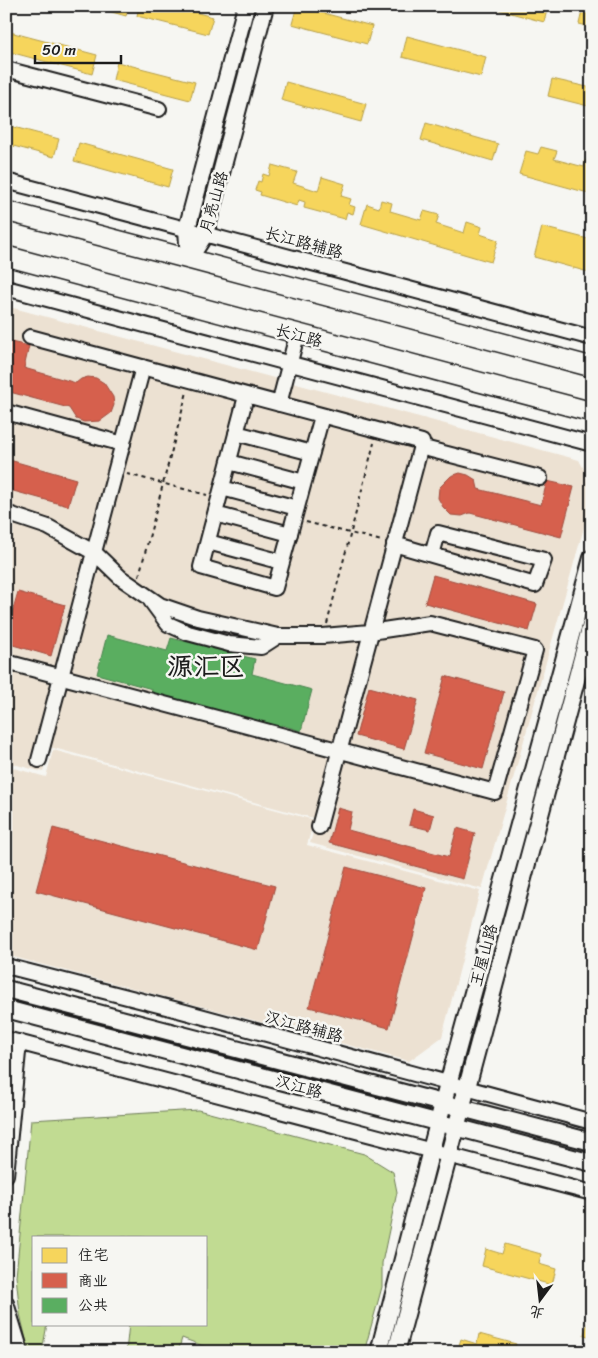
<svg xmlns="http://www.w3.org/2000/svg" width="598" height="1358" viewBox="0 0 598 1358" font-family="Sriracha,'LXGW WenKai TC',sans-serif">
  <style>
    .built { fill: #ece1d2 }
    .green { fill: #c1db92; stroke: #6e7c57 }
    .homes { fill: #f6d55c; stroke: #b59e49 }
    .shops { fill: #d6604d; stroke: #9e4c3e }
    .public { fill: #5aae61; stroke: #47824c }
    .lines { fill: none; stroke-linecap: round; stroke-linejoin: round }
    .minor-casing { stroke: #1c1c1c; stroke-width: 18 }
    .tertiary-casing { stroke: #1c1c1c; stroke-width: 20 }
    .secondary-casing { stroke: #1c1c1c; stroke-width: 22 }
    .path { stroke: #1c1c1c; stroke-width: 2; stroke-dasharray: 4 4; stroke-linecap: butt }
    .minor { stroke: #f6f6f2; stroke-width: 14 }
    .tertiary { stroke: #f6f6f2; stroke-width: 16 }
    .secondary { stroke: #f6f6f2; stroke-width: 19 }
    .labels { text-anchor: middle; stroke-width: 5; stroke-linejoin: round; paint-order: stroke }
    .street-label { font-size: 16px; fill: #1c1c1c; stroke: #f6f6f2 }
    .town-label { font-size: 26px; font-weight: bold; fill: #1c1c1c; stroke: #f6f6f2 }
  </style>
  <rect width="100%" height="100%" fill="#f6f6f2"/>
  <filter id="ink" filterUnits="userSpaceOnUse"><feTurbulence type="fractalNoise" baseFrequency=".02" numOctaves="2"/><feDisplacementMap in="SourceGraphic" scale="10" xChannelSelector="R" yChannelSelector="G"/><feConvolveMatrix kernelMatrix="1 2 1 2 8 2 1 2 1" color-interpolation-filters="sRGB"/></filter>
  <g filter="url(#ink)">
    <path class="built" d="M6,306L579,460L586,473L592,499L482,889L310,843L317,819L50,747L43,772L6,762Z
      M53,750L314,820L307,845L480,891L442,1037L409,1061L6,955V766L46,777Z"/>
    <path class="green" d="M198,1110L364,1154L393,1172L397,1192L382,1263V1287L364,1352H219L182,1338L178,1352H126L129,1324H206V1237H34V1324H47L42,1352H29L20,1314L16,1276L31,1120Z"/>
    <path class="homes" d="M91,6H129L126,16Z
      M139,6H172L213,17L208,34L137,16Z
      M297,6L372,26L367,44L292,24Z
      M485,6H548L544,22Z
      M583,7L592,9V27L579,24Z
      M6,31L97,55L92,74L6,51Z
      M407,36L486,57L481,77L402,57Z
      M117,62L195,82L190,100L113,80Z
      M552,79L592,88V107L548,96Z
      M286,82L366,104L361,122L281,100Z
      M426,123L498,144L493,161L421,140Z
      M6,125L59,139L54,157L6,144Z
      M79,143L173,169L168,187L74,161Z
      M541,147L557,151L554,159L584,167L586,160L592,161V194L519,174L526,151L538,154Z
      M272,165L297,172L293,183L318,191L322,177L345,184L341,196L351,199L349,205L355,207L353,214L347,212L345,219L304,208L305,202L299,200L297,206L260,195L261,192L255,190L258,181L261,182L263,174L269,176Z
      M381,200L392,203L390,211L421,220L424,211L439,215L436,224L464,233L467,222L482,227L480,234L498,240L491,262L361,224L367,204L379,208Z
      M542,227L592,240V273L534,257Z
      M505,1244L541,1254L539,1264L556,1269L552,1285L482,1266L486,1249L502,1254Z
      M591,1312H592V1337L584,1335Z
      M479,1334L516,1344L514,1352H457L461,1339L477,1344Z"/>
    <path class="shops" d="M6,341L29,346L24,368L76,383L81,379L88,377L96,378L104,383L113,397L114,405L111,413L100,421L84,422L76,419L69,408L6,391Z
      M6,459L76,479L68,506L6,489Z
      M460,473L468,475L476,480L478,489L541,505L547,481L574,487L561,537L470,513L462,516L451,515L443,507L438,498L439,488L451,476Z
      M433,575L537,604L529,631L425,603Z
      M18,592L65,605L51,656L6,643V633Z
      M445,676L504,692L483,769L424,753Z
      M369,687L418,700L404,749L356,736Z
      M338,808L352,812L348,830L449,857L457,828L475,833L463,879L329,843Z
      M413,809L434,815L430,830L409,825Z
      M53,828L275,886L258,950L36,891Z
      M346,867L426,888L389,1028L309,1007Z"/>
    <path class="public" d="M107,635L167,651L171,638L255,659L252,674L312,690L301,731L282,725L280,729L151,694L152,689L97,674Z"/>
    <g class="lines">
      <g class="minor-casing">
        <path id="minor" d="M6,69L159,109
          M6,181L592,338
          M6,288L592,444
          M30,337L422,442L319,827
          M246,396L201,567L275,588L322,416
          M279,404L297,335
          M6,412L123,444
          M236,433L312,453
          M420,447L540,478
          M229,462L304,482
          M222,488L297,508
          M6,513L48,527L95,553L121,578L160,605L198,618L278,636H323L370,632L430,623L535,650L495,792L6,662
          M215,514L290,534
          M208,542L282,562
          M394,544L535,585L544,560L438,533L432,555
          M151,601L168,624L188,633L229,644L261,647L278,636
          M39,760L143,367
          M6,966L178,1010L592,1122
          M6,1039L592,1193
          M6,1175L19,1042
          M6,1303L21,1352"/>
      </g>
      <g class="tertiary-casing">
        <path id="tertiary" d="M189,259L205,234L265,6
          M189,259L187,229L246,6
          M6,989L592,1142
          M6,1009L592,1163
          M379,1352L448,1084L592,558
          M396,1352L592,621"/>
      </g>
      <g class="secondary-casing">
        <path id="secondary" d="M6,211L189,259L592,367
          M6,256L592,412"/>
      </g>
      <path class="path" d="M127,474L207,495
        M306,522L382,541
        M139,576L187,392
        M327,624L374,443"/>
      <use href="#minor" class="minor"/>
      <use href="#tertiary" class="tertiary"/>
      <use href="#secondary" class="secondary"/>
    </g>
  </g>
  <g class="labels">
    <g class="street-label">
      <text transform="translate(213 202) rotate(-74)" y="6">月亮山路</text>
      <text transform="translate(304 242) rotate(15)" y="6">长江路辅路</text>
      <text transform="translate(299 335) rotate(15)" y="6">长江路</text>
      <text transform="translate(483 955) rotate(-75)" y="6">王屋山路</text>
      <text transform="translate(304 1026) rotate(15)" y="6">汉江路辅路</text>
      <text transform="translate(299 1086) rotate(15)" y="6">汉江路</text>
    </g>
    <g class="town-label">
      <text x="206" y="675">源汇区</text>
    </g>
  </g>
  <rect width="598" height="1358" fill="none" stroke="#f6f6f2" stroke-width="25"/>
  <rect x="12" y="12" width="573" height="1333" fill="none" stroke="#1c1c1c" stroke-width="2" filter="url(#ink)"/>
  <rect x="32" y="1236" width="175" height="90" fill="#f6f6f2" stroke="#9f9f9c"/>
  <rect x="42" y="1248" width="25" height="15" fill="#f6d55c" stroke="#9f9f9c"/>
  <text x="78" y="1260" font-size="15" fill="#1c1c1c">住宅</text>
  <rect x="42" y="1273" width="25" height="15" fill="#d6604d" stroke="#9f9f9c"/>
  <text x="78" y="1286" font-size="15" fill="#1c1c1c">商业</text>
  <rect x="42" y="1298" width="25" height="15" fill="#5aae61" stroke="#9f9f9c"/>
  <text x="78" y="1310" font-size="15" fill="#1c1c1c">公共</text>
  <g transform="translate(540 1300) rotate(195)" stroke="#f6f6f2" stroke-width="4" paint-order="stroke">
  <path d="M0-4L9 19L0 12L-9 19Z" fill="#1c1c1c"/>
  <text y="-8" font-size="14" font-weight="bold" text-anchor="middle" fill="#1c1c1c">北</text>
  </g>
  <path d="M35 55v8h86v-8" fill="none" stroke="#1c1c1c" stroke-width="2.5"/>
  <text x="42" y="55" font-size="15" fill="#1c1c1c" stroke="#f6f6f2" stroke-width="4" paint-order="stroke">50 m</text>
</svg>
